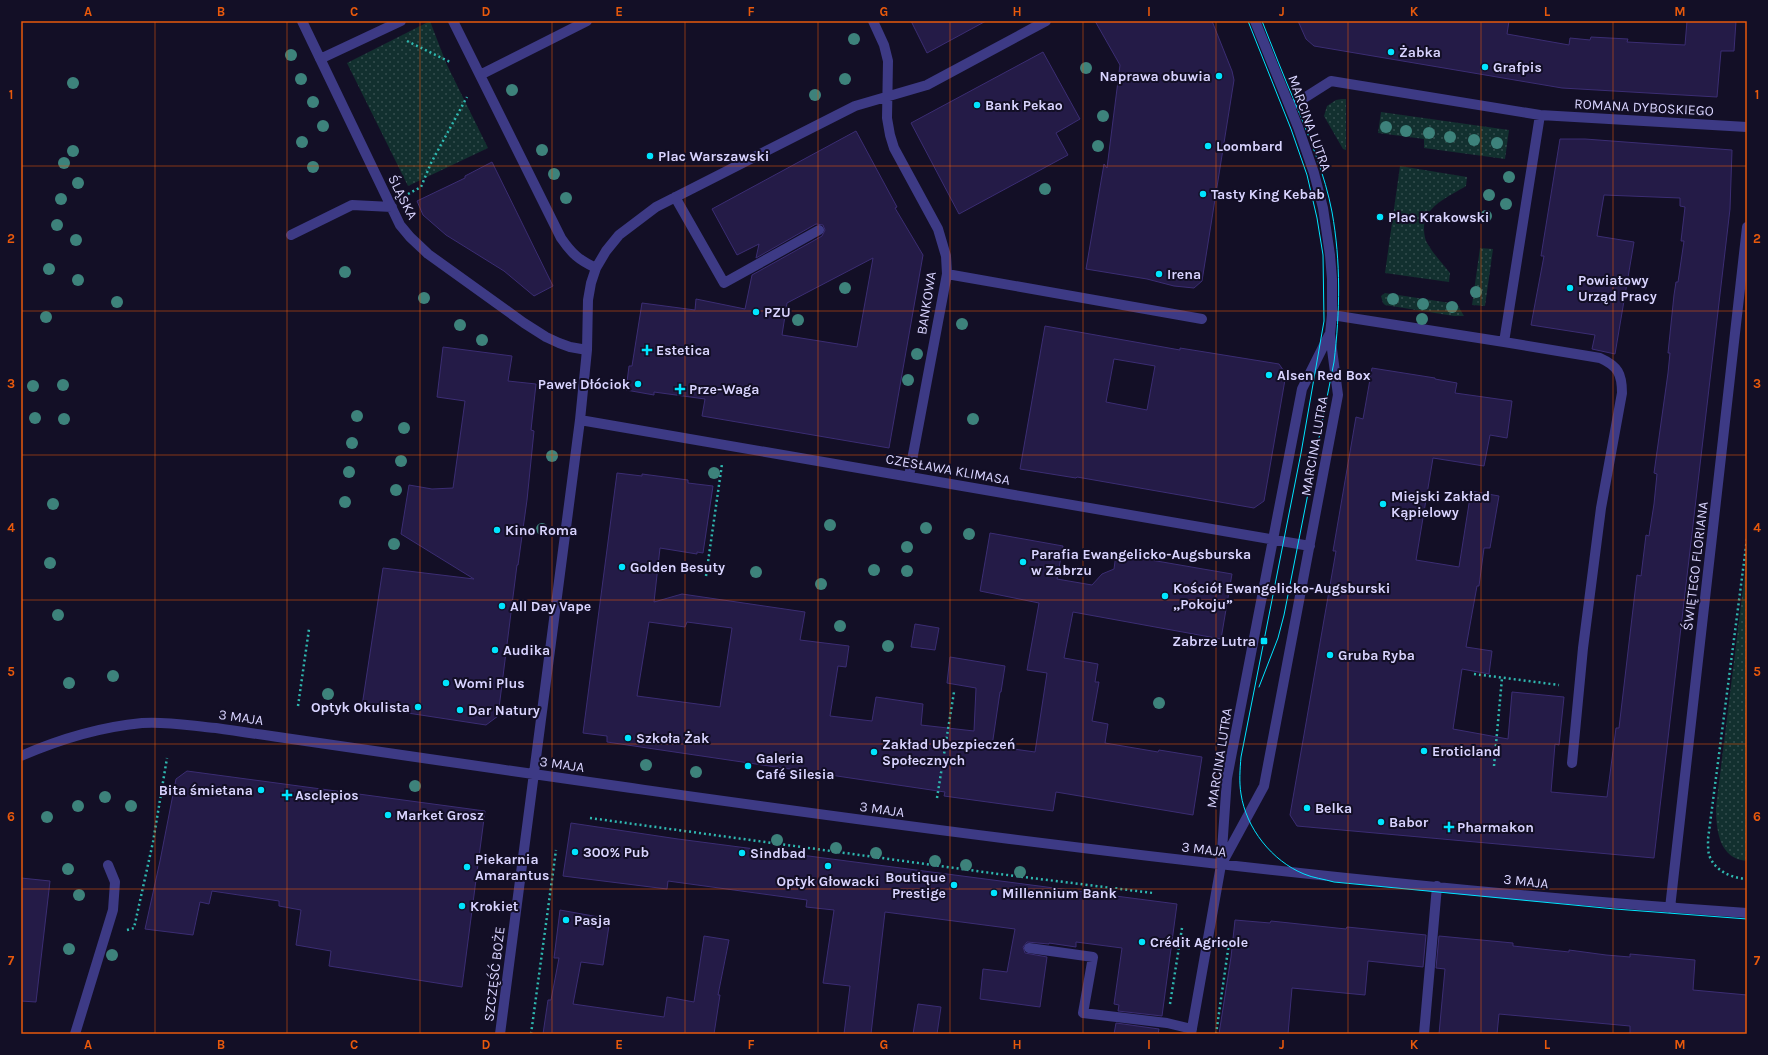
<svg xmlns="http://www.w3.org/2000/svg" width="1768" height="1055" viewBox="0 0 1768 1055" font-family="Karla,sans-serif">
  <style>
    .grass { fill: url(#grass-dots) }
    .building { fill: #241b47; stroke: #3b2d73; fill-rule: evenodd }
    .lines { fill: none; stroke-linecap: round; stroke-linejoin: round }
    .path { stroke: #2fb8b0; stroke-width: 2.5; stroke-dasharray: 2 3; stroke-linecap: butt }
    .minor { stroke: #3d3a85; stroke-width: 10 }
    .tram { stroke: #00e5ff; stroke-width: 1 }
    .tree { fill: #3d827b }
    .grid { fill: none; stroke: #e8590c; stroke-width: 1; stroke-opacity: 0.55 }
    .poi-dot { fill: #00e5ff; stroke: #130f26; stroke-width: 1.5 }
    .labels { text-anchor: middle; stroke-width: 4; stroke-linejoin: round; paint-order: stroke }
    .poi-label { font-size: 14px; font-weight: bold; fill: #d9d4ff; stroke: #130f26; text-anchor: start }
    .street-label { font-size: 14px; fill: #d9d4ff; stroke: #130f26 }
    .neatline { fill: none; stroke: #e8590c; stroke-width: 1.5 }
    .grid-label { font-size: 13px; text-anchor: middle; font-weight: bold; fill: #e8590c }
  </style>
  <defs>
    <pattern id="grass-dots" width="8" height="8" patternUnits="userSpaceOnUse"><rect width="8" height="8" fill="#12302f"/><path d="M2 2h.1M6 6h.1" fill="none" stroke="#344d4e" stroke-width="1.8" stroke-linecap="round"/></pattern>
  </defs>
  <rect width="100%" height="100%" fill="#130f26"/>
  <path class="grass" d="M430,21L446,63L488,148L408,186L347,63Z
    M1342,99H1346V150L1343,149L1324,116L1327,106L1336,100Z
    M1381,112L1509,130L1505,159L1424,148V139L1378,133Z
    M1400,166L1467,177L1466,186C1450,196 1424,206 1424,228C1424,234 1425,241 1429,246C1435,256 1443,264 1450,273L1449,282L1385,273Z
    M1480,248L1493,249L1485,306L1472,305Z
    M1385,293L1457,304L1464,316H1454L1385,305L1383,303L1381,296Z
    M1747,556V861C1719,859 1716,830 1716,807Z"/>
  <path class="building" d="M911,21H986L927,53Z
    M1095,21H1212L1232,71L1234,80L1202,281L1194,288L1174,286L1147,279L1086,269L1104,164L1107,168L1120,65Z
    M1298,21H1509L1507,34L1569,45L1570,38L1590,40L1591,37L1628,39L1627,42L1685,45L1687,21H1736L1734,51H1721L1717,97L1562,88L1314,46L1306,39Z
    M1043,52L1080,119L1056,133L1068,155L959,214L911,123Z
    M856,131L897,207L895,208L923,255L889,448L702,416L705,399L654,392V395L626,390L629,366H632L642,303L695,310L696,299L745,309L752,275L822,236L825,230L823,225L816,224L756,258L759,244L737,255L712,209ZM873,258L857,347L782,335L787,303Z
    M1560,139H1585L1732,150L1730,209L1654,858L1297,826L1290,815L1336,551H1333L1356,417L1363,419L1372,368L1435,378V379L1457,383L1455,393L1512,401L1507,438L1490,435L1484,466L1433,458L1416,560L1459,567L1471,491L1499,496L1490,548H1484L1479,586H1477L1466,647L1492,651L1489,674L1462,669L1453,729L1508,739L1512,692L1564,697L1559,745L1555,744L1551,792L1607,797L1616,728H1619L1637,575L1641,576L1646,535L1649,536L1654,504L1657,474L1654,473L1668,373L1670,353H1668L1674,295L1676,282H1678L1684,241H1681L1685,207L1680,206V198L1604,195L1597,236L1634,242L1615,354L1592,349L1595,335L1531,325L1544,256H1541Z
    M492,162L553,286L534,296L504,271L446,235L423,215L417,201L465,178V176Z
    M1045,326L1180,350V348L1279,364L1286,374L1264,501L1254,508L1077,477L1076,478L1020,469ZM1114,359L1155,366L1147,410L1106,402Z
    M443,347L512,356L508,381L536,384L531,430L534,431L527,500L518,565H517L498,716L486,725L362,706L383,568L474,579L401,534L409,485L432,489L453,488L465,401L437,397Z
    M617,473L642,476V474L688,480V483L713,486L703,553L697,552V554L660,548L654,602L682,594L805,612L800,640L849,646L846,667L838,666L830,716L872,721L876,697L923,704L921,725L974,731L976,688L947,683L950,657L1005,666L1001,692H1000L992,746L1035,752L1047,673L1027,670L1039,603L980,591L990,533L1063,546L1057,579L1092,585L1102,574L1114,569L1116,554L1232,574L1221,639L1073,612L1064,658L1098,664L1095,682H1099L1092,721L1108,724L1105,743L1158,752L1159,750L1202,757L1193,815L1056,792L1053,811L944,796L945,792L607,742V736L583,733ZM649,622L685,627L687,622L732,628L720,707L637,696Z
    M915,624L939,628L935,650L911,647Z
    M187,771L485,811L462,987L329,966L331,951L296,945L301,910L279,906V901L212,891L209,904L200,902L193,935L145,929L160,861L176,779Z
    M571,823L678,839L1177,904L1162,1016L1118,1011L1119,1005L1114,1004L1122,948L1076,942V947L1049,943V944L1027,942L1023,947L1025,953L1047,957L1040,1007L980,999L983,969L1007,972L1015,929L885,912L871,1034H844L850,986L823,983L834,910L806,907L807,900L668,881L667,889L563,876Z
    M21,878L50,881L36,1002L21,1001Z
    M560,910L610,919L603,965L581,962L573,1004L664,1017L667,997L694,1002L704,936L729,940L718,995H720L714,1034H543L548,1000H551L559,958H554Z
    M1235,920L1270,923L1271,921L1346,929L1347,927L1426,935L1423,967L1368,961L1365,995L1292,988L1288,1034H1219L1231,957Z
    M1439,936L1513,943V946L1569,952V950L1606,955L1630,957V954L1695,960L1693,990L1747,995V1034H1630V1026L1499,1014L1497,1034H1439L1445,969L1436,968Z
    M918,1004L941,1007L937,1034H913Z
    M1116,1023L1159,1029L1158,1034H1114Z"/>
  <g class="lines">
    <path class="path" d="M407,41L450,62
      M408,194L421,187L431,163L467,97
      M1747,539L1708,839C1708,844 1708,850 1709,855C1715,871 1731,878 1747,879
      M706,576L722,464
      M1474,674L1559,685
      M298,706L309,629
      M1494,766L1502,678
      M937,798L954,692
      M590,818L991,873L1153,893
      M127,930L134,928L153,842L167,758
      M1170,1004L1182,928
      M531,1034L556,850
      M1216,1034L1229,943"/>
    <path class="minor" d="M302,21L400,225L410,237L428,254L524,323L546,337L559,343L570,347L587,350
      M453,21L561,238C572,254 579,260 596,268
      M873,21L884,45L888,61L887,118L890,135L894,148L938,229L946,256L947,274L909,476
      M320,59L401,21
      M480,75L587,21
      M1290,107L1331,81L1540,115L1747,127
      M675,197L724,283L819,230
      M291,235L352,205L392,207
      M947,274L1202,319
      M1332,315L1504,342L1540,115
      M1504,342L1600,358C1618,366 1622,374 1622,393L1601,508L1583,648L1572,763
      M580,420L1310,546
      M21,756C60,739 100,727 142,723C166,721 192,726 216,728C724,802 1234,878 1747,913
      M1221,865L1264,786L1338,395L1330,334L1332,315V279L1330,255L1323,208L1314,173L1298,127L1255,21
      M1670,908L1747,227
      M1029,948L1093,957L1083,1013L1167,1023L1192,1029
      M75,1034L113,910L115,882L108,865
      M500,1034L580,420L587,350L588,300L591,283L596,268L606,251L619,235L656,207L855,106L927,85L1046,21
      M1191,1034L1221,865L1227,778L1302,389L1329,335
      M1424,1034L1437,886"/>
    <path class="tram" d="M1248,21L1291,129L1307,175L1317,218L1323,255L1324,321L1301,453L1241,757C1240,769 1239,782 1241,794C1246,828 1272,861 1304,874C1313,878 1324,879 1334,882L1615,909L1747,919
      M1259,687L1278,638L1284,615L1334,362C1340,312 1341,262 1332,212C1325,175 1310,139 1296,105C1284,77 1273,49 1262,21"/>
  </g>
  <g class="tree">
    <circle cx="854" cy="39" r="6"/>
    <circle cx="291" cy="55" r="6"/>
    <circle cx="1086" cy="68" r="6"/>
    <circle cx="301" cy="79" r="6"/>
    <circle cx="845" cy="79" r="6"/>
    <circle cx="73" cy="83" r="6"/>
    <circle cx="512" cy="90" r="6"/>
    <circle cx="815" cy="95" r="6"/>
    <circle cx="313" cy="102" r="6"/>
    <circle cx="1103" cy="116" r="6"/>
    <circle cx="323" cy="126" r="6"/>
    <circle cx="1386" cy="127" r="6"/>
    <circle cx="1406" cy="131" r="6"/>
    <circle cx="1429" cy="133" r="6"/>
    <circle cx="1450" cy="137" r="6"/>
    <circle cx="1474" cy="140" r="6"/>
    <circle cx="302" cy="142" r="6"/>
    <circle cx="1497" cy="143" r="6"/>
    <circle cx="1098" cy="146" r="6"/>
    <circle cx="542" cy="150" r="6"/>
    <circle cx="73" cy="151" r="6"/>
    <circle cx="64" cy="163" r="6"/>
    <circle cx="313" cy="167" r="6"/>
    <circle cx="554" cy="174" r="6"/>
    <circle cx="1509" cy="177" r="6"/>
    <circle cx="78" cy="183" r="6"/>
    <circle cx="1045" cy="189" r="6"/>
    <circle cx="1489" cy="195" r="6"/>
    <circle cx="566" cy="198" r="6"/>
    <circle cx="61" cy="199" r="6"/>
    <circle cx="1506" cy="204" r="6"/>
    <circle cx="1486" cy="216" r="6"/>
    <circle cx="57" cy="225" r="6"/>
    <circle cx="76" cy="240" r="6"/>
    <circle cx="49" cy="269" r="6"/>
    <circle cx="345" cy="272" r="6"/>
    <circle cx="78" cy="280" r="6"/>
    <circle cx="845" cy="288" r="6"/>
    <circle cx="1476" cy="292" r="6"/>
    <circle cx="424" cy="298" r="6"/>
    <circle cx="1393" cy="299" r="6"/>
    <circle cx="117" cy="302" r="6"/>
    <circle cx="1423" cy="304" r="6"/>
    <circle cx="1452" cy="307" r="6"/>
    <circle cx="46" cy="317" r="6"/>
    <circle cx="1422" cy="319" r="6"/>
    <circle cx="798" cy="320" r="6"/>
    <circle cx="962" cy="324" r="6"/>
    <circle cx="460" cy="325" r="6"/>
    <circle cx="482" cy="340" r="6"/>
    <circle cx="917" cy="354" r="6"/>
    <circle cx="908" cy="380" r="6"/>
    <circle cx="63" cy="385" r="6"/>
    <circle cx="33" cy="386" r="6"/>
    <circle cx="357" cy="416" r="6"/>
    <circle cx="35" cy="418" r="6"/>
    <circle cx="64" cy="419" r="6"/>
    <circle cx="973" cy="419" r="6"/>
    <circle cx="404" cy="428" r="6"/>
    <circle cx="352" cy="443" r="6"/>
    <circle cx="552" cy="456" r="6"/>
    <circle cx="401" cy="461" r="6"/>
    <circle cx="349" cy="472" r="6"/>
    <circle cx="714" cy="473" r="6"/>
    <circle cx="396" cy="490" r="6"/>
    <circle cx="345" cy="502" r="6"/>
    <circle cx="53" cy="504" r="6"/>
    <circle cx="830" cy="525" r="6"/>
    <circle cx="926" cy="528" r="6"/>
    <circle cx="542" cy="529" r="6"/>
    <circle cx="969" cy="534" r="6"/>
    <circle cx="394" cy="544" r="6"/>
    <circle cx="907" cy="547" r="6"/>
    <circle cx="50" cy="563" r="6"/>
    <circle cx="874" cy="570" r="6"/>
    <circle cx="907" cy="571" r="6"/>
    <circle cx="756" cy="572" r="6"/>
    <circle cx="821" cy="584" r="6"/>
    <circle cx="58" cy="615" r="6"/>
    <circle cx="840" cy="626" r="6"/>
    <circle cx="888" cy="646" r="6"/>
    <circle cx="113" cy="676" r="6"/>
    <circle cx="69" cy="683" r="6"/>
    <circle cx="328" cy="694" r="6"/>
    <circle cx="1159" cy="703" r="6"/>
    <circle cx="646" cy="765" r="6"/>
    <circle cx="696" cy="772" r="6"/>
    <circle cx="415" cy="786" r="6"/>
    <circle cx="105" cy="797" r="6"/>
    <circle cx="78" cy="806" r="6"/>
    <circle cx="131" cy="806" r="6"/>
    <circle cx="47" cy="817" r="6"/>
    <circle cx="777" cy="840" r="6"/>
    <circle cx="836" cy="848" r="6"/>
    <circle cx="876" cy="853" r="6"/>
    <circle cx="935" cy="861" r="6"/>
    <circle cx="966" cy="865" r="6"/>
    <circle cx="68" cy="869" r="6"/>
    <circle cx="1020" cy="872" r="6"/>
    <circle cx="79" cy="895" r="6"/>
    <circle cx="69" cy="949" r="6"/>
    <circle cx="112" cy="955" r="6"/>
  </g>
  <path class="grid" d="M155,21V1034M287,21V1034M420,21V1034M552,21V1034M685,21V1034M818,21V1034M950,21V1034M1083,21V1034M1216,21V1034M1348,21V1034M1481,21V1034M1613,21V1034M21,166H1747M21,311H1747M21,455H1747M21,600H1747M21,744H1747M21,889H1747"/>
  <g class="poi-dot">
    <circle cx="1391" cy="52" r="4"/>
    <circle cx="1485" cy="67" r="4"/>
    <circle cx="1219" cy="76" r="4"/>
    <circle cx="977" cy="105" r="4"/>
    <circle cx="1208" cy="146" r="4"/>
    <circle cx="650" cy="156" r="4"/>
    <circle cx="1203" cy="194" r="4"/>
    <circle cx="1380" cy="217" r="4"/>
    <circle cx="1159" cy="274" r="4"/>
    <circle cx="1570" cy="288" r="4"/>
    <circle cx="756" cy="312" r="4"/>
    <path d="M645 344h4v4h4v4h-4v4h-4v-4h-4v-4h4z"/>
    <circle cx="1269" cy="375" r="4"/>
    <circle cx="638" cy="384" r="4"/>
    <path d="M678 383h4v4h4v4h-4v4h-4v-4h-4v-4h4z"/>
    <circle cx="1383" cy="504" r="4"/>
    <circle cx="497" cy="530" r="4"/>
    <circle cx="1023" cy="562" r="4"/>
    <circle cx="622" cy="567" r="4"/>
    <circle cx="1165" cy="596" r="4"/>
    <circle cx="502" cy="606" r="4"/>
    <rect x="1260" y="637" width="8" height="8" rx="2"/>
    <circle cx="495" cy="650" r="4"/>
    <circle cx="1330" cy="655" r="4"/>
    <circle cx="446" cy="683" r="4"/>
    <circle cx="418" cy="707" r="4"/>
    <circle cx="460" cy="710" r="4"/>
    <circle cx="628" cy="738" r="4"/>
    <circle cx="1424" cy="751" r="4"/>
    <circle cx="874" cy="752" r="4"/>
    <circle cx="748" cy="766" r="4"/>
    <circle cx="261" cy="790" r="4"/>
    <path d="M285 789h4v4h4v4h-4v4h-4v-4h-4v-4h4z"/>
    <circle cx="1307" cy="808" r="4"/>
    <circle cx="388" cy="815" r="4"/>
    <circle cx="1381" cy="822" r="4"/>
    <path d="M1447 821h4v4h4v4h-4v4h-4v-4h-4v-4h4z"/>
    <circle cx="575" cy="852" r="4"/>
    <circle cx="742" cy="853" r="4"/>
    <circle cx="828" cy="866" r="4"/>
    <circle cx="467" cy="867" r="4"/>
    <circle cx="954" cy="885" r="4"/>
    <circle cx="994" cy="893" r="4"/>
    <circle cx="462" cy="906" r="4"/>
    <circle cx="566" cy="920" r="4"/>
    <circle cx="1142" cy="942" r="4"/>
  </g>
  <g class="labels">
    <g class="poi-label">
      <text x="1399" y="57">Żabka</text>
      <text x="1493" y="72">Grafpis</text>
      <text x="1211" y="81" text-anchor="end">Naprawa obuwia</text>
      <text x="985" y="110">Bank Pekao</text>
      <text x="1216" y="151">Loombard</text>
      <text x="658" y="161">Plac Warszawski</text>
      <text x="1211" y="199">Tasty King Kebab</text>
      <text x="1388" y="222">Plac Krakowski</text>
      <text x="1167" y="279">Irena</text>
      <text x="1578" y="285">Powiatowy<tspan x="1578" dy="16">Urząd Pracy</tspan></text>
      <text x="764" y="317">PZU</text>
      <text x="656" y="355">Estetica</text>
      <text x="1277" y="380">Alsen Red Box</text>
      <text x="630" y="389" text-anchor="end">Paweł Dłóciok</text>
      <text x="689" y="394">Prze-Waga</text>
      <text x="1391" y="501">Miejski Zakład<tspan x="1391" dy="16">Kąpielowy</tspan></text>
      <text x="505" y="535">Kino Roma</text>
      <text x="1031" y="559">Parafia Ewangelicko-Augsburska<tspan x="1031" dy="16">w Zabrzu</tspan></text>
      <text x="630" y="572">Golden Besuty</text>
      <text x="1173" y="593">Kościół Ewangelicko-Augsburski<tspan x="1173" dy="16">„Pokoju”</tspan></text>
      <text x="510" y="611">All Day Vape</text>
      <text x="1256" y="646" text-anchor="end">Zabrze Lutra</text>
      <text x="503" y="655">Audika</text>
      <text x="1338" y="660">Gruba Ryba</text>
      <text x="454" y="688">Womi Plus</text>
      <text x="410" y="712" text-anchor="end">Optyk Okulista</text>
      <text x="468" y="715">Dar Natury</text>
      <text x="636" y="743">Szkoła Żak</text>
      <text x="882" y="749">Zakład Ubezpieczeń<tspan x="882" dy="16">Społecznych</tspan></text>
      <text x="1432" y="756">Eroticland</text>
      <text x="756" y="763">Galeria<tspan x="756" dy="16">Café Silesia</tspan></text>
      <text x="253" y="795" text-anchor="end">Bita śmietana</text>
      <text x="295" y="800">Asclepios</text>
      <text x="1315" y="813">Belka</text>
      <text x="396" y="820">Market Grosz</text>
      <text x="1389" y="827">Babor</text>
      <text x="1457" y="832">Pharmakon</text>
      <text x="583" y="857">300% Pub</text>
      <text x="750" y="858">Sindbad</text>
      <text x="475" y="864">Piekarnia<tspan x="475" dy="16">Amarantus</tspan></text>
      <text x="946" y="882" text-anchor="end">Boutique<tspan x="946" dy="16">Prestige</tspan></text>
      <text x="828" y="886" text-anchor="middle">Optyk Głowacki</text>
      <text x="1002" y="898">Millennium Bank</text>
      <text x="470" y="911">Krokiet</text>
      <text x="574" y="925">Pasja</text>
      <text x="1150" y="947">Crédit Agricole</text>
    </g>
    <g class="street-label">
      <text transform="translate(1644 107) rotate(3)" y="5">ROMANA DYBOSKIEGO</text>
      <text transform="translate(1310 123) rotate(70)" y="5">MARCINA LUTRA</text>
      <text transform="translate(403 197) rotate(63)" y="5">ŚLĄSKA</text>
      <text transform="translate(926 303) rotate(-81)" y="5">BANKOWA</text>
      <text transform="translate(1314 446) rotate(-80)" y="5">MARCINA LUTRA</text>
      <text transform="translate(948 469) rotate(10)" y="5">CZESŁAWA KLIMASA</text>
      <text transform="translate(1695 566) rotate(-83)" y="5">ŚWIĘTEGO FLORIANA</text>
      <text transform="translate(241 717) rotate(8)" y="5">3 MAJA</text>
      <text transform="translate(1219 758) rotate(-81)" y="5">MARCINA LUTRA</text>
      <text transform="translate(562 764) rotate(8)" y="5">3 MAJA</text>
      <text transform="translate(882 809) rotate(8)" y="5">3 MAJA</text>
      <text transform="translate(1204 849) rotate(7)" y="5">3 MAJA</text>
      <text transform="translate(1526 881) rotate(6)" y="5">3 MAJA</text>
      <text transform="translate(494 974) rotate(-83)" y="5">SZCZĘŚĆ BOŻE</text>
    </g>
  </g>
  <rect width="1768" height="1055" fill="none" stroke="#130f26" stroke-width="44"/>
  <rect x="22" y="22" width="1724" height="1011" class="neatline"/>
  <g class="grid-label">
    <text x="88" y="16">A</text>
    <text x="221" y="16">B</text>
    <text x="354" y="16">C</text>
    <text x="486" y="16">D</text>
    <text x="619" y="16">E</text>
    <text x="751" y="16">F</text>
    <text x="884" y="16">G</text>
    <text x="1017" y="16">H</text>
    <text x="1149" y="16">I</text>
    <text x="1282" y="16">J</text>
    <text x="1414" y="16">K</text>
    <text x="1547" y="16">L</text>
    <text x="1680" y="16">M</text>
    <text x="11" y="99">1</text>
    <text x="1757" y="99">1</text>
    <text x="11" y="243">2</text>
    <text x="1757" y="243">2</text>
    <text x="11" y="388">3</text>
    <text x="1757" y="388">3</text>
    <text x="11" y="532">4</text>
    <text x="1757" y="532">4</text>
    <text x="11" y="676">5</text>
    <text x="1757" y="676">5</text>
    <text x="11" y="821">6</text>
    <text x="1757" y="821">6</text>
    <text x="11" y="965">7</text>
    <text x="1757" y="965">7</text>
    <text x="88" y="1049">A</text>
    <text x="221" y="1049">B</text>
    <text x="354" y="1049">C</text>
    <text x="486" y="1049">D</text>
    <text x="619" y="1049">E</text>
    <text x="751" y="1049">F</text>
    <text x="884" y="1049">G</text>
    <text x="1017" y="1049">H</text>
    <text x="1149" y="1049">I</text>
    <text x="1282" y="1049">J</text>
    <text x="1414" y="1049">K</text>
    <text x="1547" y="1049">L</text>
    <text x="1680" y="1049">M</text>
  </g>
</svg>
